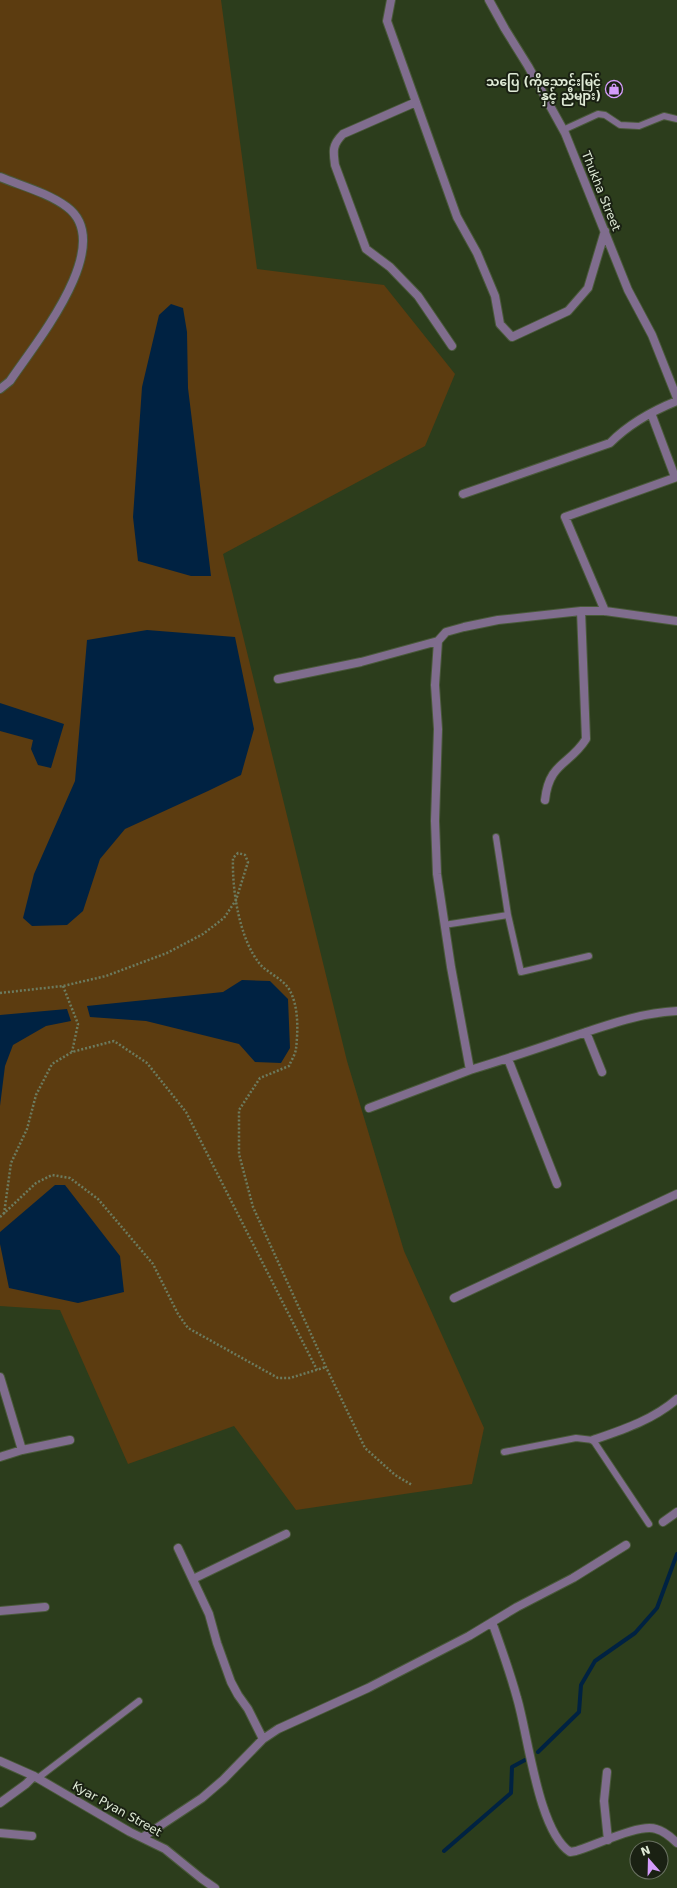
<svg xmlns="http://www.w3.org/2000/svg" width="677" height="1888" viewBox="0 0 677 1888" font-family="'DejaVu Sans','Noto Sans Myanmar',sans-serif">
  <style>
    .green { fill: #5c3c10 }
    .water { fill: #002242 }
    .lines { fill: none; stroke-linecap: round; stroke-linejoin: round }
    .stream { stroke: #002242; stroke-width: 4 }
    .service-casing { stroke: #49593a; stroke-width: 8 }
    .minor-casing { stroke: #49593a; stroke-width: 10 }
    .path { stroke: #6c7b5f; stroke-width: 2.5; stroke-dasharray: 2 2; stroke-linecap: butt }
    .service { stroke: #806d8e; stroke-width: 6 }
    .minor { stroke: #806d8e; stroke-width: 8 }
    .labels { text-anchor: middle; stroke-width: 4; stroke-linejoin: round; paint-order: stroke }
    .poi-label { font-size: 12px; font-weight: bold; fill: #dfead6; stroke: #1a2113; text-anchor: end }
    .street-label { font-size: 12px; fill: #dfead6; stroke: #1a2113 }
  </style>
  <rect width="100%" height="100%" fill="#2c3d1c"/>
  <path class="green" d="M0,0H221L257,269L384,285L455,374L425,446L223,554L347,1061L404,1251L484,1428L472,1484L296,1510L234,1426L128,1464L60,1310L0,1306Z"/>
  <path class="water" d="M171,304L183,308L187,332L188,388L211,576H191L138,561L133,517L142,387L159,315Z
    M147,630L235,637L254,729L241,775L208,791L125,829L100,859L83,911L67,925L32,926L23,918L34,874L75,781L87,640Z
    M0,703L64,724L51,768L38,765L31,749L33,740L0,731Z
    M242,980L270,981L288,999L290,1048L281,1063L255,1062L239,1044L146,1021L90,1017L87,1006L223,992Z
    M67,1009L71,1021L46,1026L13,1045L5,1066L0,1106V1015Z
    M55,1185H65L120,1256L124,1292L78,1303L9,1288L0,1244V1232Z"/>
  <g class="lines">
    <path class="stream" d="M538,1752L579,1712L581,1685L595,1661L635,1633L657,1608L677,1554
      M444,1851L511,1793L512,1767L525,1760"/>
    <g class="service-casing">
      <path id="service" d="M563,130L598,114L605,115L620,125L639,126L664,116L677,119
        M508,915L521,972L589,956
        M444,925L508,915L496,837
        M504,1452L576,1438L593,1440L649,1524
        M38,1778L139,1701"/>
    </g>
    <g class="minor-casing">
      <path id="minor" d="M391,0L387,21L457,217L477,253L495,296L500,324L512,337L568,311L588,288L605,231
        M489,0L505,29L528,66L565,133L628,290L652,335L677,398
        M416,102L343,134C332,145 333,151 335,165L366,249L390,267L418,296L452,346
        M0,177C22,186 48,193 67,207C118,245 33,346 10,381L0,389
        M651,413L675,477
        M463,494L610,443C629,424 652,411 677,401
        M605,611L565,517L677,477
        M677,621L605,611H581L498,620L464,627L446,632L438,641L435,685L438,729L435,821L437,874L451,967L470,1070C503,1060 536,1049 568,1038C605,1026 638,1013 677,1011
        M278,679L361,662L438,641
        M545,800C549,762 570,765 586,739L581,611
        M586,1032L602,1072
        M508,1059L557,1184
        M369,1108L470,1070
        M454,1298L677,1194
        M0,1377L22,1450
        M593,1440C622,1430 653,1420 677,1399
        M0,1457L22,1450L70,1440
        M663,1522L677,1512
        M178,1548L209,1614L217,1643L231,1682L238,1695L248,1709L263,1739
        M193,1579L286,1534
        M0,1611L45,1607
        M492,1622C501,1647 510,1672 517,1698C528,1734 538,1831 570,1852L576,1851C594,1846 640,1823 656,1829C664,1831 671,1837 677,1843
        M0,1761L34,1776L130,1832L165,1849L202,1879L215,1888
        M607,1772L604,1801L608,1840
        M0,1803L26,1784L34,1776
        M0,1833L32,1836
        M143,1837L202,1798L223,1780L263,1739L278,1729L368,1688L469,1636L517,1607L573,1578L626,1545"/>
    </g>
    <path class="path" d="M63,986L78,1024L72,1052
      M0,993L63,986L106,976L167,953L203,934L224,918L236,900L248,862L245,855L238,853L233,858C232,890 239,937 259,963C267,973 282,978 289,989C299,1006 298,1031 296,1049C295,1055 291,1061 289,1066L260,1078L239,1110V1154L253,1207L326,1367L365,1448L395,1475L412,1485
      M4,1214L11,1163L27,1129L36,1095L52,1064L72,1052L114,1041L147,1063L186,1112L317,1370
      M0,1217L36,1183L52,1175L70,1178L98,1199L153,1264L178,1314L188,1328L278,1378H290L326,1367"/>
    <use href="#service" class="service"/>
    <use href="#minor" class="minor"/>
  </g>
  <defs>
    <g id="shop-ring" transform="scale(0.9)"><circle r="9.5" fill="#1a2113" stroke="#d49cfb" stroke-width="1.5"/><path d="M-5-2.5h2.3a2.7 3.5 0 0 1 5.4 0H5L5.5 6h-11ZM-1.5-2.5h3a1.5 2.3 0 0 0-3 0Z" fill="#d49cfb"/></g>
  </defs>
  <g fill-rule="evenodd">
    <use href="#shop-ring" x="614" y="89"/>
  </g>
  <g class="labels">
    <g class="poi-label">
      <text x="601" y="86">သပြေ (ကိုသောင်းမြင့်<tspan x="601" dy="14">နှင့် ညီများ)</tspan></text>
    </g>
    <g class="street-label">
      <text transform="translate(601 191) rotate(68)" y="4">Thukha Street</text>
      <text transform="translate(117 1809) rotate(29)" y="4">Kyar Pyan Street</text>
    </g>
  </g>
  <g transform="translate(649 1860) rotate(340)"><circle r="19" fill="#1a2113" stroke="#697161"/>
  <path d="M0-3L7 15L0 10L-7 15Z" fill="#d49cfb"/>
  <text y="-6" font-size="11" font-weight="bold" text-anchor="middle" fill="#dfead6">N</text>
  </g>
</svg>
